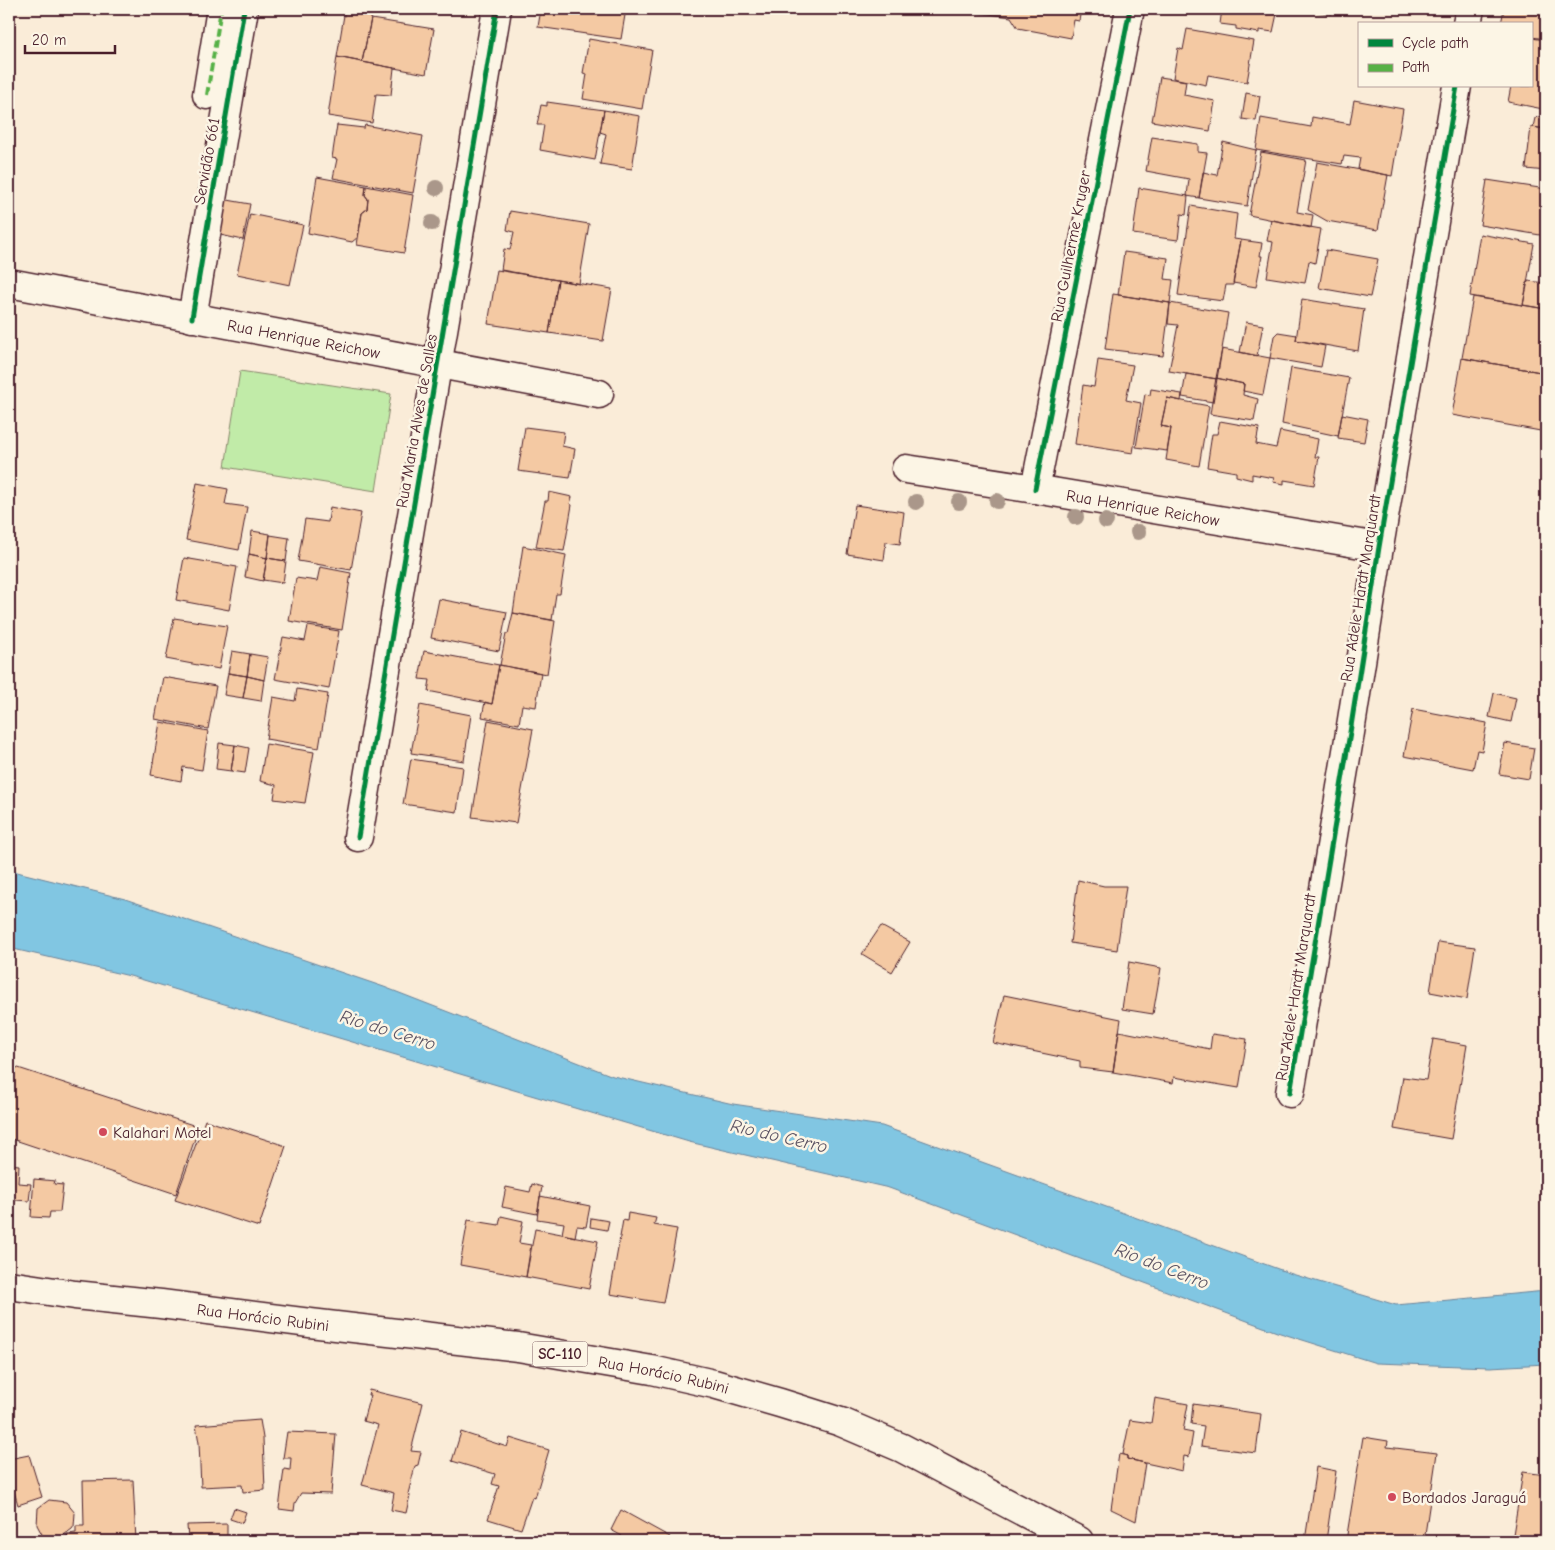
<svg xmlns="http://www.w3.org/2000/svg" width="1555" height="1550" viewBox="0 0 1555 1550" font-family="'Comic Neue',sans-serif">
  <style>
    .green { fill: #c1eba8; stroke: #86856a }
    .water { fill: #81c6e2; stroke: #6b8399 }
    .building { fill: #f4c9a3; stroke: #4a1f2b }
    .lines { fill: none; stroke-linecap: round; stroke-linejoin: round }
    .minor-casing { stroke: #4a1f2b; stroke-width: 31 }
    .major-casing { stroke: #4a1f2b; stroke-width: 31 }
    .minor { stroke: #fcf5e5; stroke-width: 28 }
    .major { stroke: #fcf5e5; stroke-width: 28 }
    .quiet { stroke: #57b146; stroke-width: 4; stroke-dasharray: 8 4; stroke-linecap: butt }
    .cycleway-casing { stroke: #fcf5e5; stroke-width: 8 }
    .cycleway { stroke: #00873e; stroke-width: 5 }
    .tree { fill: #aa978a }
    .poi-dot { fill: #d1495b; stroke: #fcf5e5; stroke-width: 2 }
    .labels { text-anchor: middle; stroke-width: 5; stroke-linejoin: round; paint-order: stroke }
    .shield { fill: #fcf5e5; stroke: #7f5f63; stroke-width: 1 }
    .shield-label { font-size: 15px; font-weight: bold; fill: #4a1f2b }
    .street-label { font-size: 16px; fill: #4a1f2b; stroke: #fcf5e5 }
    .poi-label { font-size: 16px; fill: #4a1f2b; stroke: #fcf5e5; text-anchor: start }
    .water-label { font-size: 18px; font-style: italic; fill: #5a5162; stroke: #fcf5e5 }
  </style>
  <rect width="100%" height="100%" fill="#faecd8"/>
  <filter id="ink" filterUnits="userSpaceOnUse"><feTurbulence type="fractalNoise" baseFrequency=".02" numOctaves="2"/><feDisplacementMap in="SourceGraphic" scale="10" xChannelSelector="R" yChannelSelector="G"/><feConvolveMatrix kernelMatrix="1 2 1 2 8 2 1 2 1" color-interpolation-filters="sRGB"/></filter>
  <g filter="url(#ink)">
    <path class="green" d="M240,371L391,394L376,491L225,467Z"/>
    <path class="water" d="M9,870L125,899L384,987L613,1076L733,1104L882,1126L1292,1274L1396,1305L1546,1291V1364L1490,1367L1376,1363L1277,1332L889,1188L689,1142L130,976L9,948Z"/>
    <path class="building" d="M345,9H373L362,62L337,57Z
      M541,9H626L621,39L538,27Z
      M982,9H1081L1079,21L1074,20L1071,38L1018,28L1011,17L981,13Z
      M1222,9H1278L1273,32L1259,30V33L1236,29V26L1220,24Z
      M1301,9H1333L1332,14Z
      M1504,9H1528L1541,11L1540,16L1546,17V40L1531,38V24H1501Z
      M371,19L434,29L426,74L362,62Z
      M1187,29L1254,41L1247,82L1208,75L1206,85L1173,78L1178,48L1183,50Z
      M1531,37L1546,39V92L1543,109L1508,102L1511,86H1531Z
      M589,39L652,50L642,109L583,99L587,74L583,73Z
      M337,57L394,68L391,95L376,94L372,123L328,116Z
      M1160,77L1186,81L1184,95L1215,101L1210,131L1152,121Z
      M9,78L13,79L9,99Z
      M1246,93L1260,96L1256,121L1242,119Z
      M1354,100L1403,109L1392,176L1358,169L1360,158L1344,156L1342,164L1256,150L1261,118L1311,127L1312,117L1350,124Z
      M547,102L604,110L595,160L540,150L544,125H537L541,105L547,106Z
      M604,110L640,116L632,169L600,164L606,134L600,132Z
      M1546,110V129L1533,127L1535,118L1544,115Z
      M337,125L364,128L365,125L423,136L413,193L333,178L337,159L332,158Z
      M1531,127L1546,129V171L1526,169Z
      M1152,137L1198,144V152L1207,153L1199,198L1187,196L1189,179L1146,171Z
      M1223,142L1256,150L1247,206L1199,198L1203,172L1217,175Z
      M1261,152L1306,160L1297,212L1313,215L1311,228L1249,215Z
      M1317,162L1388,175L1378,230L1327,221L1308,210Z
      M317,177L366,186L365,195L368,199L367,209L362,213L358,237L352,242L308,233Z
      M1487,180L1546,189V183V236L1480,225Z
      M366,186L413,195L404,253L357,245L362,213L367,209L368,199L365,195Z
      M1139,188L1188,196L1186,215L1181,214L1178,240L1133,234Z
      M222,199L250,204L243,240L216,234Z
      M1191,206L1237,214L1234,239L1241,240L1233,285H1226L1223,301L1178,295Z
      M510,211L589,224L579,284L501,270L504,249L510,250L514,232L507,230Z
      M250,214L303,225L290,285L237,274Z
      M1271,220L1321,229L1315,263L1309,261L1305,283L1267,277L1273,242L1267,241Z
      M1480,234L1534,244L1523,305L1470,296Z
      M1241,240L1262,243L1260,256H1262L1256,287L1233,283Z
      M1326,250L1378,259L1370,297L1319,288Z
      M1124,252L1168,258L1165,279L1173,280L1170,303L1118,295Z
      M497,270L558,280L549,333L488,324Z
      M558,280L612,289L603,341L549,333Z
      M1528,281L1546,283V309L1523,305Z
      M1113,294L1170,303L1163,356L1105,349Z
      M1473,297L1546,309V373L1462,358Z
      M1302,299L1364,309L1358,351L1296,340Z
      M1170,303L1228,313L1217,379L1169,371L1178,325L1168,324Z
      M1246,322L1263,325L1257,356L1240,352Z
      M1278,332L1297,335L1296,340L1325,346L1321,367L1270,358L1274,336Z
      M1222,349L1270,358L1263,395L1243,391L1244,384L1216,378Z
      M1462,358L1546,373V432L1452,415Z
      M1098,360L1133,365L1126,400L1141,403L1133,453L1075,444L1083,385L1094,387Z
      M1291,368L1349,378L1338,436L1282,424Z
      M1186,374L1217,379L1213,402L1182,397Z
      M1216,378L1244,384L1243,395L1258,399L1254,421L1210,414Z
      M1151,389L1182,394L1181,401L1167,398L1161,426L1171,428L1167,451L1136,447L1145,394L1150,395Z
      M1167,398L1209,406L1199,466L1166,460L1171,428L1161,426Z
      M1342,414L1368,419L1364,442L1338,438Z
      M1220,421L1259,428L1256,444L1276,448L1280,431L1318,439L1315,457H1319L1314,485L1284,480V484L1273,482L1274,478L1252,474V480L1236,476V472L1207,467L1212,434H1217Z
      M525,427L564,432L562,446L575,449L570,478L518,471Z
      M197,483L228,489L225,504L247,507L239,550L186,540Z
      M549,492L572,497L570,504L572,505L564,551L536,547L545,501H548Z
      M855,505L904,512L900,544L886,542L884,560L847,554Z
      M330,507L361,513L351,570L298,561L305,519L328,522Z
      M252,531L270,534L267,558L249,554Z
      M270,535L289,538L286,561L267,558Z
      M523,546L566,555L560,594H556L552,620L513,613Z
      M249,554L267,558L263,581L245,577Z
      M184,558L237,567L229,610L176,600Z
      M267,558L286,561L283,583L263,580Z
      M320,567L351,573L342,630L289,621L296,578L317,581Z
      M439,599L507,612L499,651L431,638Z
      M513,613L555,621L547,674L500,665L506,634H508Z
      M174,618L227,626L219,669L166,659Z
      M308,626L339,631L329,689L275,679L283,637L305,641Z
      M232,651L250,654L247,676L228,673Z
      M424,651L499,665L492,704L428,691L430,680L419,679Z
      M250,654L268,657L264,680L247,676Z
      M499,665L541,673L536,707L522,705L519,724L482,717L485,702L492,704Z
      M228,673L247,676L243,698L224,695Z
      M247,676L264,680L261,701L243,698Z
      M163,677L216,686L208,729L155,719Z
      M297,689L328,694L319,748L266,739L273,697L295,701Z
      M1494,693L1516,698L1511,722L1489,717Z
      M420,705L471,715L464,761L411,753Z
      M1413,709L1487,723L1482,751L1477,750L1473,769L1404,756Z
      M488,720L533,729L516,823L472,817Z
      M160,722L208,731L202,770L183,767L181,781L151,775Z
      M219,743L235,745L231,771L216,769Z
      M1505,743L1534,748L1529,779L1499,774Z
      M266,744L314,752L305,803L274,799L276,785L260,781Z
      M235,745L249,748L245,773L231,771Z
      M411,759L463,767L457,812L403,804Z
      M1078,880L1104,886H1126L1117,950L1070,943Z
      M881,926L910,942L892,972L862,954Z
      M1438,942L1475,947L1467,999L1430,992Z
      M1129,962L1161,968L1153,1014L1122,1009Z
      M1004,995L1121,1019L1113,1072L1080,1068V1061L993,1043Z
      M1119,1031L1210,1049L1212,1034L1247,1039L1239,1088L1174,1077L1173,1083L1113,1072Z
      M1433,1039L1467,1045L1451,1139L1394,1129L1403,1077L1426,1080Z
      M9,1065L199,1127L176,1194L9,1138Z
      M205,1120L286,1146L259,1227L175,1200Z
      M9,1164L19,1165L18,1183L31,1184L29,1201L15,1200L14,1209L9,1208Z
      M34,1179L55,1181L54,1184L63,1185L60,1212H50L49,1218L31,1217Z
      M532,1184L542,1187L537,1214L502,1207L506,1187L530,1192Z
      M540,1196L590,1206L586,1227L577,1226L575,1237L562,1234L564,1223L537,1219Z
      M628,1213L656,1218L654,1225L677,1229L663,1303L610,1294L623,1220L627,1221Z
      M501,1216L523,1221L519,1243L531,1245L526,1277L460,1265L468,1220L499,1225Z
      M591,1218L609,1221L607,1230L590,1227Z
      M535,1229L598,1241L589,1289L526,1277Z
      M369,1390L423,1403L411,1451L421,1452L418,1465L415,1466L408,1494L410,1495L406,1513L391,1510L394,1493L362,1485L378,1425L363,1421L370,1395H368Z
      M1155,1398L1188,1404L1183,1431L1193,1433L1189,1457L1184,1456L1182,1471L1127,1459V1456L1123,1454L1130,1420L1151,1423Z
      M1193,1404L1261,1414L1256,1453L1201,1446L1204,1426L1191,1424Z
      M260,1420L263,1438L265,1490L243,1492L242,1485L201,1487L199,1443L196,1425Z
      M287,1432L336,1434L331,1494L301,1493L295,1503L294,1511L279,1509L284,1469L290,1470L291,1458H283Z
      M461,1432L507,1447L510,1438L549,1450L535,1498L532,1497L521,1529L488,1519L499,1486L492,1484L495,1474L452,1461Z
      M1363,1437L1388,1441L1387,1447L1437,1453L1424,1541H1346Z
      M1119,1454L1127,1456V1459L1145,1463L1136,1521L1111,1509Z
      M29,1455L42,1497L18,1505L9,1474V1459Z
      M1316,1467L1336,1471L1326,1541H1305Z
      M1523,1472L1546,1475V1541H1512Z
      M133,1480L136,1541H68L67,1534L76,1533V1526H84L83,1481Z
      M49,1500L66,1502L75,1513L74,1526L72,1529L57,1540L44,1538L37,1525L38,1508Z
      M234,1508L246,1512L242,1523L230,1519Z
      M621,1510L670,1537L668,1541H619L622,1536L611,1530Z
      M227,1524V1541H188L187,1525Z"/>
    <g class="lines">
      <g class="minor-casing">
        <g id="minor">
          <path d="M1467,24L1470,9"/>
          <path d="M207,95L221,9"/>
          <path id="s1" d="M9,283L599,394"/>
          <path d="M192,318L244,9"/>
          <path id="s2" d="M906,469L1035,489L1379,547"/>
          <path d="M1035,489L1130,9"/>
          <path d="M358,837L497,9"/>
          <path d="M1290,1093L1349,739L1379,547L1457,86"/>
        </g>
      </g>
      <g class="major-casing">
        <g id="major">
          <path id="s3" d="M9,1285L75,1295L161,1304L310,1323L518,1347L652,1370L714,1384L780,1403L841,1422L902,1448L1079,1541"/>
        </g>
      </g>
      <use href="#minor" class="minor"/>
      <use href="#major" class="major"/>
      <path class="quiet" d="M207,95L221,9"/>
      <g class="cycleway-casing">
        <path id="cycleway" d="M192,318L244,9
          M1035,489L1130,9
          M358,837L497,9
          M1290,1093L1349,739L1379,547L1457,86"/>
      </g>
      <use href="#cycleway" class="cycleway"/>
    </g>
    <g class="tree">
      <circle cx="436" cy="188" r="8"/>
      <circle cx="432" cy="223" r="8"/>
      <circle cx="997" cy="501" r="8"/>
      <circle cx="916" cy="502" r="8"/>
      <circle cx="959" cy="502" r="8"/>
      <circle cx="1076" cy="517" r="8"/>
      <circle cx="1106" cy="521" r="8"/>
      <circle cx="1138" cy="532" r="8"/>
    </g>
  </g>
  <g class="poi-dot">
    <circle cx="103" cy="1132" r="5"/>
    <circle cx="1392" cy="1497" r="5"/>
  </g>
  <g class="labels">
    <rect class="shield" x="532.5" y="1341.5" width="55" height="25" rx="4"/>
    <g class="shield-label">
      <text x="560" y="1359">SC-110</text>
    </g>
    <g class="street-label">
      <text transform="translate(206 161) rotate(-80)" y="6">Servidão 661</text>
      <text transform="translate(1070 246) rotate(-79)" y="6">Rua Guilherme Kruger</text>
      <text dy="6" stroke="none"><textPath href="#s1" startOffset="300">Rua Henrique Reichow</textPath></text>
      <text transform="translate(416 421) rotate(-80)" y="6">Rua Maria Alves de Salles</text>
      <text dy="6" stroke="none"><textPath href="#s2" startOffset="240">Rua Henrique Reichow</textPath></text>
      <text transform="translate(1360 588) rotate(-81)" y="6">Rua Adele Hardt Marquardt</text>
      <text transform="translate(1295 987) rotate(-81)" y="6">Rua Adele Hardt Marquardt</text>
      <text dy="6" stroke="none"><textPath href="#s3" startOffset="256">Rua Horácio Rubini</textPath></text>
      <text dy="6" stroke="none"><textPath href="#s3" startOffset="661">Rua Horácio Rubini</textPath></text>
    </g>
    <g class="poi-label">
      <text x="113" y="1138">Kalahari Motel</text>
      <text x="1402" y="1503">Bordados Jaraguá</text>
    </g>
    <g class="water-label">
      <text transform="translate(388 1030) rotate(17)" y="6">Rio do Cerro</text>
      <text transform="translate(779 1136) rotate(13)" y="6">Rio do Cerro</text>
      <text transform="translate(1162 1266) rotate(21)" y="6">Rio do Cerro</text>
    </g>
  </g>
  <rect width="1555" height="1550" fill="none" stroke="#fcf5e5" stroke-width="30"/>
  <rect x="15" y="15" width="1525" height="1520" fill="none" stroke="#4a1f2b" stroke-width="2" filter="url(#ink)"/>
  <rect x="1358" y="22" width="175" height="65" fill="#fcf5e5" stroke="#b59f9b"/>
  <rect x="1368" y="39" width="25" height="8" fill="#00873e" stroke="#b59f9b"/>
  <text x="1402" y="48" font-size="15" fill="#4a1f2b">Cycle path</text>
  <rect x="1368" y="64" width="25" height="8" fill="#57b146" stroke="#b59f9b"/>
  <text x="1402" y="72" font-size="15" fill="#4a1f2b">Path</text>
  <path d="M25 45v8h90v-8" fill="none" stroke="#4a1f2b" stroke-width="2.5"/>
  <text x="32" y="45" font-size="15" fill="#4a1f2b" stroke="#fcf5e5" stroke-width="4" paint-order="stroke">20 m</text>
</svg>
